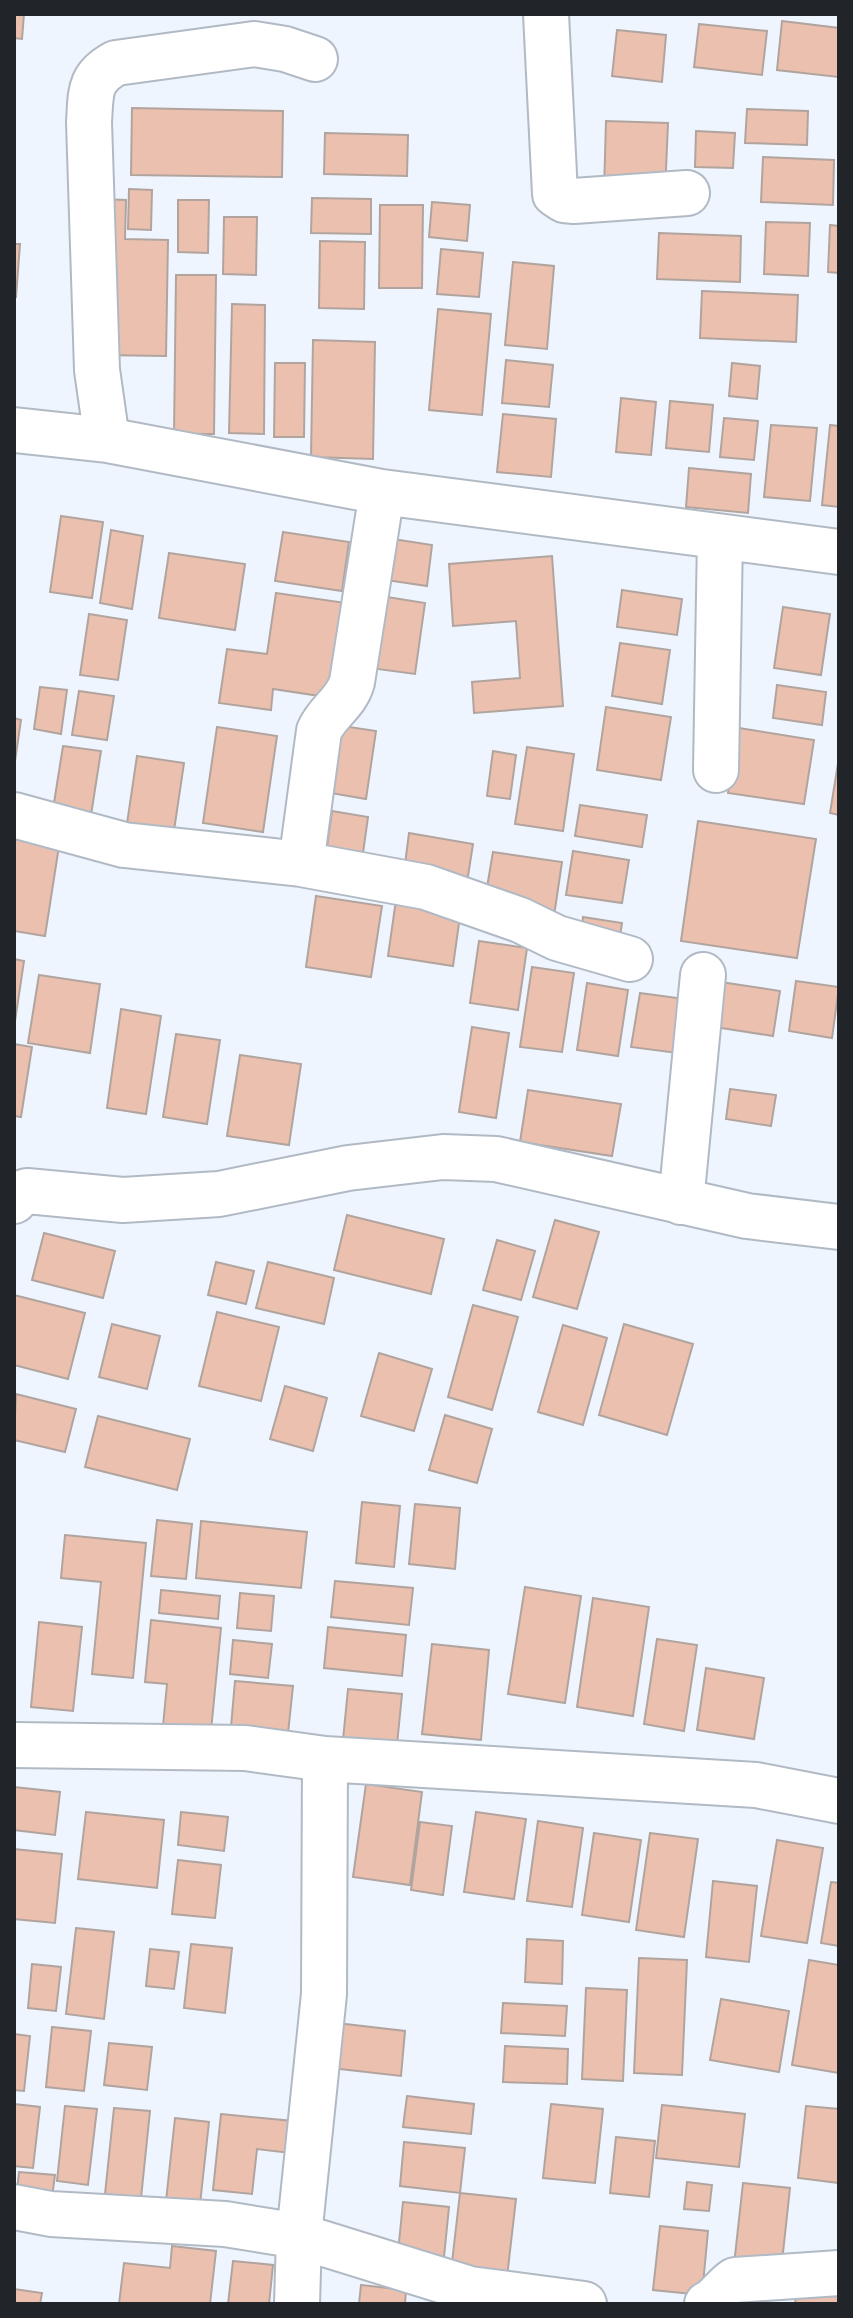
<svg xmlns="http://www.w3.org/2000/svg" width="853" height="2318" viewBox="0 0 853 2318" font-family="Cabin,sans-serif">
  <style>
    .building { fill: #ecc0af; stroke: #b1a49e; stroke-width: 2 }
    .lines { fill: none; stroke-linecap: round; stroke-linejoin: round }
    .street-casing { stroke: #b1bac4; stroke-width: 48 }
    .street { stroke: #fff; stroke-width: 44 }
  </style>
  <rect width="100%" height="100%" fill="#eef5fe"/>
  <path class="building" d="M14,14H24L22,39L14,38Z
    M782,21L839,28L838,77L777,70Z
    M699,24L767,31L762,75L694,67Z
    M617,30L666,35L662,82L612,76Z
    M132,108L283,111L282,177L131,175Z
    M747,109L808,111L807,145L745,143Z
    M606,121L668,123L665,193L604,191Z
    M696,131L735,133L733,168L695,167Z
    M325,133L408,135L407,176L324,174Z
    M763,157L834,160L833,205L761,202Z
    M129,189L152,190L151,230L128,229Z
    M312,198L371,199V234L311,233Z
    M102,199L126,200L125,239L168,240L166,356L99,355Z
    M178,200H209L208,253L178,252Z
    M432,202L470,205L467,241L429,237Z
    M380,205H423L422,288H379Z
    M224,217H257L256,275L223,274Z
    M766,222L810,223L808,276L764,274Z
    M830,225L839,226V273L828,272Z
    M659,233L741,236L740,282L657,279Z
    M320,241L365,242L364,309L319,308Z
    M14,244H20L16,297H14Z
    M441,249L483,253L479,297L437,294Z
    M513,262L554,266L547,349L505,345Z
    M176,275H216L214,434H174Z
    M702,291L798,295L796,342L700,338Z
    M232,304L265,305L264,434L229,433Z
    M438,309L491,314L482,415L429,410Z
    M313,340L375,342L373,459L311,457Z
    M506,360L553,365L549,407L502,403Z
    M275,363H305L304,437H274Z
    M732,363L760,366L757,399L729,396Z
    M621,398L656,402L651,455L616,452Z
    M670,401L713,405L709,452L666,448Z
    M503,414L556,419L551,477L497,472Z
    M724,418L758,421L754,460L720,457Z
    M771,425L817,428L810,501L764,497Z
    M830,425L839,426V507L822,505Z
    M689,468L751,474L748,513L686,507Z
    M61,516L103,522L92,598L50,592Z
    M111,530L143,536L132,609L100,603Z
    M283,532L349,542L342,591L275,581Z
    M393,539L432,545L427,586L386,580Z
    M169,553L245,564L235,630L159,618Z
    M552,556L563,706L474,713L472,682L520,678L516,621L453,626L449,564Z
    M622,590L682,599L677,635L617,627Z
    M276,593L346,603L333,698L273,689L271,710L219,703L227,649L267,654Z
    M381,596L425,603L415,674L370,668Z
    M783,607L830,614L821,675L774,668Z
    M89,614L127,620L118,680L80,675Z
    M620,643L670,650L662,704L612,696Z
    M777,685L826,692L822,725L773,718Z
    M40,687L67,690L61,734L34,729Z
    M79,691L114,696L107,740L72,735Z
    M606,707L671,717L661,780L597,770Z
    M14,718L21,720L14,768Z
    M336,725L376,731L366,799L325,792Z
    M217,727L277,736L263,832L203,823Z
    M739,728L814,740L804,804L728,793Z
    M63,746L101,751L89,828L51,822Z
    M527,747L574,754L563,831L515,824Z
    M493,751L516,755L510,799L487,796Z
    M137,756L184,763L172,844L125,837Z
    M839,757V815L830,813Z
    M580,805L647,815L642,847L575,836Z
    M332,811L368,817L362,860L326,854Z
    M698,821L816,839L797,958L681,941Z
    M409,833L473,844L466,889L403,880Z
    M14,839L59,846L45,936L14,931Z
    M573,851L629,860L622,903L566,895Z
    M493,852L562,862L554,916L484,905Z
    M316,896L382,906L371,977L306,967Z
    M396,900L461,909L453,966L388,956Z
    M583,917L622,923L618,949L580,943Z
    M479,941L527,948L518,1010L470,1003Z
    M14,959L24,961L14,1028Z
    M532,967L574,973L562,1052L520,1047Z
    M39,975L100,984L90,1053L28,1043Z
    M714,981L780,991L773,1036L708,1026Z
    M796,981L839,987L832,1038L789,1031Z
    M587,983L628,990L618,1056L577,1050Z
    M640,993L685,999L677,1053L631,1047Z
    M121,1009L161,1016L146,1114L107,1108Z
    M472,1027L509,1033L496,1118L459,1112Z
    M176,1034L220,1040L207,1124L163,1117Z
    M14,1044L32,1047L21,1117L14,1116Z
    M240,1055L301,1064L289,1145L227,1136Z
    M730,1089L776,1095L771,1126L726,1119Z
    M528,1090L621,1104L612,1156L520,1142Z
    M347,1215L444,1239L431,1294L334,1270Z
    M555,1220L599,1232L577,1309L533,1297Z
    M44,1233L115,1251L103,1298L32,1280Z
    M497,1240L535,1251L521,1300L483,1290Z
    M216,1262L254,1271L246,1304L208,1295Z
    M268,1262L334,1278L324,1324L256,1308Z
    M14,1295L85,1313L68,1379L14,1365Z
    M473,1305L518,1317L492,1410L448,1397Z
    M217,1312L279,1327L261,1401L199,1386Z
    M112,1324L160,1336L147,1389L99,1377Z
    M624,1324L693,1344L667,1435L599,1415Z
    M563,1325L607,1338L583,1425L538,1412Z
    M379,1353L432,1369L414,1431L361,1416Z
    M285,1386L327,1398L313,1451L270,1439Z
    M16,1394L76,1409L65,1452L14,1440Z
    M445,1415L492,1429L477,1483L429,1470Z
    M98,1416L190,1439L177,1490L85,1467Z
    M362,1502L400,1506L394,1567L356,1563Z
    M415,1504L460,1508L455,1569L409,1564Z
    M157,1520L192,1524L186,1579L151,1576Z
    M201,1521L307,1532L301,1588L196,1578Z
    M65,1535L146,1543L133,1678L92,1674L101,1582L61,1578Z
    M335,1581L413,1588L409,1625L331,1617Z
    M525,1587L581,1596L565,1703L508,1694Z
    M161,1590L220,1596L218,1619L159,1613Z
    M240,1593L274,1596L271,1631L237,1628Z
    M593,1598L649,1607L633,1716L577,1707Z
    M151,1620L221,1628L211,1731L163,1726L167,1684L145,1682Z
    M39,1622L82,1627L73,1711L31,1707Z
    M328,1627L406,1635L402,1676L324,1668Z
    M657,1639L697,1645L684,1731L644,1724Z
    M233,1640L272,1644L268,1678L230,1674Z
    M432,1644L489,1650L481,1740L422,1734Z
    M706,1668L764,1678L754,1739L697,1730Z
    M235,1681L293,1686L287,1743L230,1738Z
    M348,1689L402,1694L396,1755L342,1750Z
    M366,1784L422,1792L410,1885L353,1877Z
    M14,1787L60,1792L55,1835L14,1830Z
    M86,1812L164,1820L157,1888L78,1879Z
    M181,1812L228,1817L224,1851L178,1845Z
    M476,1812L526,1819L514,1899L464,1892Z
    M538,1821L583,1828L572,1907L527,1901Z
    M420,1822L452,1826L443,1895L411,1890Z
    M594,1833L641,1840L629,1922L582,1915Z
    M650,1833L698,1839L684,1937L636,1930Z
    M777,1840L823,1848L807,1943L761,1936Z
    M14,1849L62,1854L55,1923L14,1919Z
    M178,1860L221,1865L215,1918L172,1914Z
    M713,1881L757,1886L749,1962L706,1957Z
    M831,1882L839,1883V1946L821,1943Z
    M76,1928L114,1932L104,2019L66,2014Z
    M527,1939L563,1941L562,1984L525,1982Z
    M191,1944L232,1948L225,2013L184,2008Z
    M150,1949L179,1952L174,1989L146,1986Z
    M639,1958L687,1960L682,2075L634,2073Z
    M809,1960L839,1965V2073L792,2065Z
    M32,1964L61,1967L56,2011L28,2008Z
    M586,1988L627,1990L623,2081L582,2079Z
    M721,1999L789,2011L779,2072L710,2060Z
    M503,2003L567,2006L565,2036L501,2033Z
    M328,2022L405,2031L401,2076L323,2067Z
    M52,2027L91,2031L84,2091L46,2087Z
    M14,2034L30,2036L24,2091L14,2090Z
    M109,2043L152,2047L147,2090L104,2085Z
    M505,2046L568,2049L567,2084L503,2082Z
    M407,2096L474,2104L471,2134L403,2127Z
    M14,2104L40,2107L33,2168L14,2166Z
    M551,2104L603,2109L595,2183L543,2178Z
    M662,2105L745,2114L739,2167L656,2158Z
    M65,2106L97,2109L88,2185L57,2181Z
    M806,2106L839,2109V2183L798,2178Z
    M114,2108L150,2111L141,2198L105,2194Z
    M221,2114L293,2121L290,2153L257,2149L252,2194L213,2190Z
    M175,2118L209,2122L200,2204L166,2201Z
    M616,2137L655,2141L649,2197L610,2193Z
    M404,2142L465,2148L460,2193L400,2186Z
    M19,2172L55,2175L51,2205L16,2201Z
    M687,2182L712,2185L709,2211L684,2209Z
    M743,2183L790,2188L781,2271L734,2265Z
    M460,2193L516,2199L507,2277L451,2271Z
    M403,2202L449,2207L443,2267L397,2263Z
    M660,2226L708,2231L702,2295L653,2290Z
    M172,2246L216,2251L210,2304H119L124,2263L170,2268Z
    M233,2261L273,2265L269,2304H228Z
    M797,2284L839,2288V2304H795Z
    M361,2285L406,2290L405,2304H359Z
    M14,2289L42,2293L40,2304H14Z"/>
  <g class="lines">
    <g class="street-casing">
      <path id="street" d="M546,14L555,194L564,200L574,201L687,193
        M14,430L107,440L382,492L839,552
        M107,440L97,370L89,122C91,93 88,78 116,63L254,44L285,49L315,59
        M716,770L720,537
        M14,815L124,845L301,864L426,887L520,920L557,938L630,959
        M301,864L319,731C328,711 346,703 352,682L382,492
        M14,1201L17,1194L27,1191L123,1200L219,1194L348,1168L443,1157L496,1159L747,1216L839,1227
        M681,1202L703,975
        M14,1745L245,1748L325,1759L756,1785L839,1801
        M14,2207L51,2214L225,2224L299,2236L470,2289L584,2304
        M297,2304L299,2236L324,1994L325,1759
        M707,2304C718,2299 724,2287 735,2280L839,2273"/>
    </g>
    <use href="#street" class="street"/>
  </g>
  <rect width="853" height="2318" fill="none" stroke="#212529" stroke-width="32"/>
</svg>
